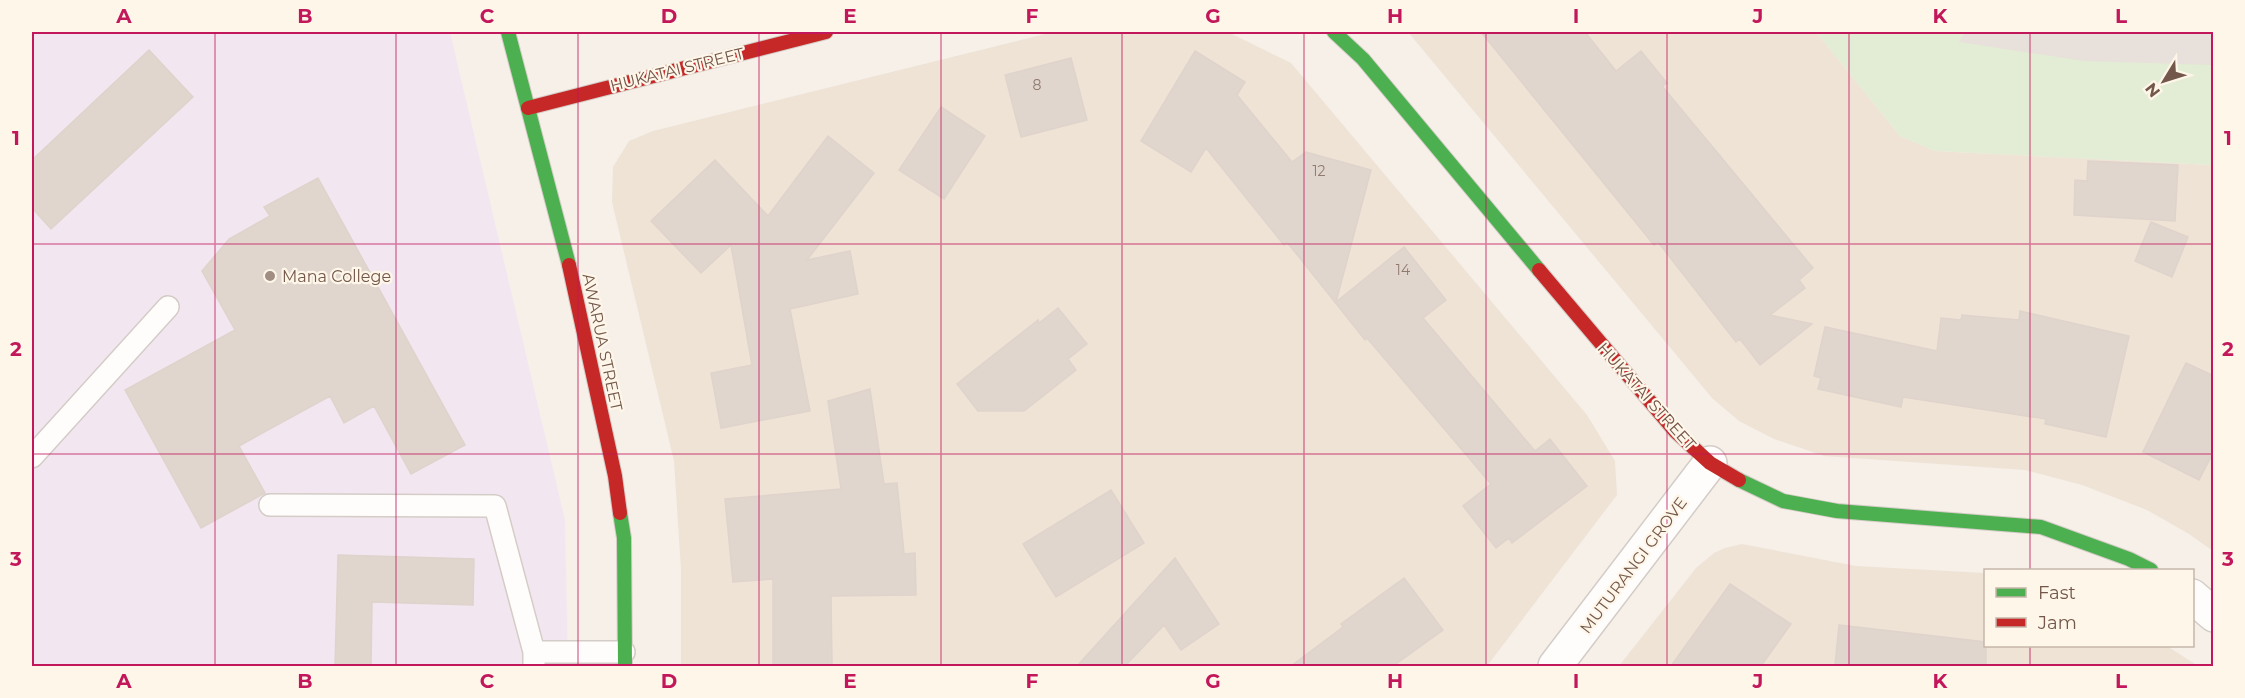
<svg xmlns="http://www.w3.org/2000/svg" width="2245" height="698" viewBox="0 0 2245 698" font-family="Montserrat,sans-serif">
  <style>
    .residential { fill: #efe3d6 }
    .industrial { fill: #e8e0da }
    .education { fill: #f2e7f1 }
    .green { fill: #e3ecd4 }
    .building { fill: #e0d6ce; stroke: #dfd3cb; stroke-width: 1.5 }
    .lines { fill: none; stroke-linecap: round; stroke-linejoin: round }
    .lane-casing { stroke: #d4ccc6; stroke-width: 24 }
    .street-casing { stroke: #d4ccc6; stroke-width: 36 }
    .fast-casing { stroke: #d5ccc6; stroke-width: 16 }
    .jam-casing { stroke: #d5ccc6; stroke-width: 16 }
    .lane { stroke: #fefdfc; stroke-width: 21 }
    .street { stroke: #fefdfc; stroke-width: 33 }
    .fast { stroke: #4caf50; stroke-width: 14 }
    .jam { stroke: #c62828; stroke-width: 14 }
    .grid { fill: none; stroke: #c2185b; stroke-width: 1.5; stroke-opacity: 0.55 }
    .poi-dot { fill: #a18d82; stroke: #fef6e9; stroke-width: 2 }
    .labels { text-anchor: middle; stroke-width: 4.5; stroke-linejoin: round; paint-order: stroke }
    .number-label { font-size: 14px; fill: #907a6e }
    .street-label { font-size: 16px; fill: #73574a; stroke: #fef6e9 }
    .poi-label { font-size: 16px; fill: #73574a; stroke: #fef6e9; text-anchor: start }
    .neatline { fill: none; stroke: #c2185b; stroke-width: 2 }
    .grid-label { font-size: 20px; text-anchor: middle; font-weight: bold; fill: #c2185b }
  </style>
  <rect width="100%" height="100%" fill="#f6f0e9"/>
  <path class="residential" d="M1053,32H1228L1291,63L1587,415L1615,461L1617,495L1487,666H681V570L674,461L612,202L613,167L629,141L653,131Z
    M1408,32H1816L1900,136L1935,151L2213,165V551L2189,534L2147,510L2082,485L2025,470L1824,456L1774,439L1739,421L1712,398Z
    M1742,544L1856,566L1985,573L1986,646H2167L2198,666H1619L1696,568L1714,553L1725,548Z"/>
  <path class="industrial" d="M1901,32H2213V88L1964,80Z"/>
  <path class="education" d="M32,32H450L565,520L568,666H32Z"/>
  <path class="green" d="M1816,32H1965L1959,42L2084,61L2213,65V165L1935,151L1900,136Z"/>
  <path class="building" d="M1481,32H1585L1616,71L1641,51L1667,83L1662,86L1813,268L1799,280L1805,288L1770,315L1812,324L1760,365L1740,339L1736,342L1658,242L1654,245Z
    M149,50L193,97L51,229L32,208V160Z
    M1195,51L1245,82L1237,95L1292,162L1306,152L1371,170L1336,302L1404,247L1446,300L1423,318L1535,451L1550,439L1587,486L1512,543L1509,538L1496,548L1463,506L1491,484L1367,338L1365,340L1287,242L1284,245L1206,148L1191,172L1141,141Z
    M1071,58L1087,120L1021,137L1005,75Z
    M941,107L985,136L944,199L899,170Z
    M828,136L874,173L807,260L850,251L858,294L790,309L810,411L721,428L711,373L752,365L731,245L701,273L651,221L715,160L768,216Z
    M2088,161L2178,165L2175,221L2074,215L2075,180L2087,181Z
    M318,178L465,445L411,474L374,406L344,423L330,396L239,446L265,493L201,528L125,390L235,330L202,271L229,239L270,216L264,207Z
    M2151,222L2188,237L2172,277L2135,261Z
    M1058,308L1087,344L1068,359L1076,370L1024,411H978L957,384L1038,320L1039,323Z
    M2020,311L2129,336L2106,437L2045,424L2046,419L1903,397L1901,407L1818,389L1821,378L1814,376L1825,327L1937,351L1941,318L1961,320L1962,315L2019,320Z
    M2186,363L2214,376V451L2199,480L2143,452Z
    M870,389L884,484L897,483L904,554L915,553L916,595L831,596L832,666H773V579L733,582L725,499L841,489L828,401Z
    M1111,490L1144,543L1056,597L1023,544Z
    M338,555L474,559L473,605L372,602L371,666H335Z
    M1175,558L1219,624L1181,650L1164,625L1125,666H1077Z
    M1404,578L1443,630L1393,666H1291L1343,627L1341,624Z
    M1730,584L1791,624L1761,666H1671Z
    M1839,625L1986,642V666H1835Z"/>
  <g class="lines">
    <g class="lane-casing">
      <path id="lane" d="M32,457L168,307
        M270,505L495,506L534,652
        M534,666V652H624"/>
    </g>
    <g class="street-casing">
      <path id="street" d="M2192,596L2214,615
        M1555,666L1710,463"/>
    </g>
    <g class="fast-casing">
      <path id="fast" d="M508,32L569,265
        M1334,32L1363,59L1539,270
        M1739,480L1783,501L1837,511L2041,527L2129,559L2151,570
        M620,513L624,538L625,666"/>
    </g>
    <g class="jam-casing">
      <path id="jam" d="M528,108L826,32
        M569,265L615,476L620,513
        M1539,270L1675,431L1710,463L1739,480"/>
    </g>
    <use href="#lane" class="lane"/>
    <use href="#street" class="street"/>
    <use href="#fast" class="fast"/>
    <use href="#jam" class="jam"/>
  </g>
  <path class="grid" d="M215,32V666M396,32V666M578,32V666M759,32V666M941,32V666M1122,32V666M1304,32V666M1486,32V666M1667,32V666M1849,32V666M2030,32V570M32,244H2214M32,454H2214M2030,646V666"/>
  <circle class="poi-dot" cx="270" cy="276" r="6"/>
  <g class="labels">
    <g class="number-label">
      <text x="1037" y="90">8</text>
      <text x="1319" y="176">12</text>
      <text x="1403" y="275">14</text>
    </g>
    <g class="street-label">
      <text transform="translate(677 69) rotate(-14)" y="6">HUKATAI STREET</text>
      <text transform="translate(603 342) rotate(78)" y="6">AWARUA STREET</text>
      <text transform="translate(1647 396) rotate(48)" y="6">HUKATAI STREET</text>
      <text transform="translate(1633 565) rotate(-53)" y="6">MUTURANGI GROVE</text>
    </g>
    <g class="poi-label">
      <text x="282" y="282">Mana College</text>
    </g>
  </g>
  <rect width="2245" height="698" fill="none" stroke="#fef6e9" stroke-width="66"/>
  <rect x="1984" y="569" width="210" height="78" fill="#fef6e9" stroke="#c6b6a9" stroke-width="1.5"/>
  <rect x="1996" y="588" width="30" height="9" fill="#4caf50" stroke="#c6b6a9" stroke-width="1.5"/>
  <text x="2038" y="599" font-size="18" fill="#73574a">Fast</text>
  <rect x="1996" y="618" width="30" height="9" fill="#c62828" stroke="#c6b6a9" stroke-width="1.5"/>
  <text x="2038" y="629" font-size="18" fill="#73574a">Jam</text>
  <g transform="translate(2164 81) rotate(232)" stroke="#fef6e9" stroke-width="4.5" paint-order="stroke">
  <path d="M0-4.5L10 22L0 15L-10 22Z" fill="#73574a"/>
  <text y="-9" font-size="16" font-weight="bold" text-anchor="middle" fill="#73574a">N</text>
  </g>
  <rect x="33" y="33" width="2179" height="632" class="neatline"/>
  <g class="grid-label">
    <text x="124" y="23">A</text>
    <text x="305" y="23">B</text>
    <text x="487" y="23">C</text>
    <text x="669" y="23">D</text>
    <text x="850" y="23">E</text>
    <text x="1032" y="23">F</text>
    <text x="1213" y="23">G</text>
    <text x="1395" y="23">H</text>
    <text x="1576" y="23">I</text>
    <text x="1758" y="23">J</text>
    <text x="1940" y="23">K</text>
    <text x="2121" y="23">L</text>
    <text x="16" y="145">1</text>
    <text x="2228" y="145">1</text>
    <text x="16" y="356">2</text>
    <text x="2228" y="356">2</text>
    <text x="16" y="566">3</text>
    <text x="2228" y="566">3</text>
    <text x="124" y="688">A</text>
    <text x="305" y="688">B</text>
    <text x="487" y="688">C</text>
    <text x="669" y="688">D</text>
    <text x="850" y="688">E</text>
    <text x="1032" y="688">F</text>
    <text x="1213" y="688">G</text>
    <text x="1395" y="688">H</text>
    <text x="1576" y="688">I</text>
    <text x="1758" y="688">J</text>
    <text x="1940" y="688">K</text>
    <text x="2121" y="688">L</text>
  </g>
</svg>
